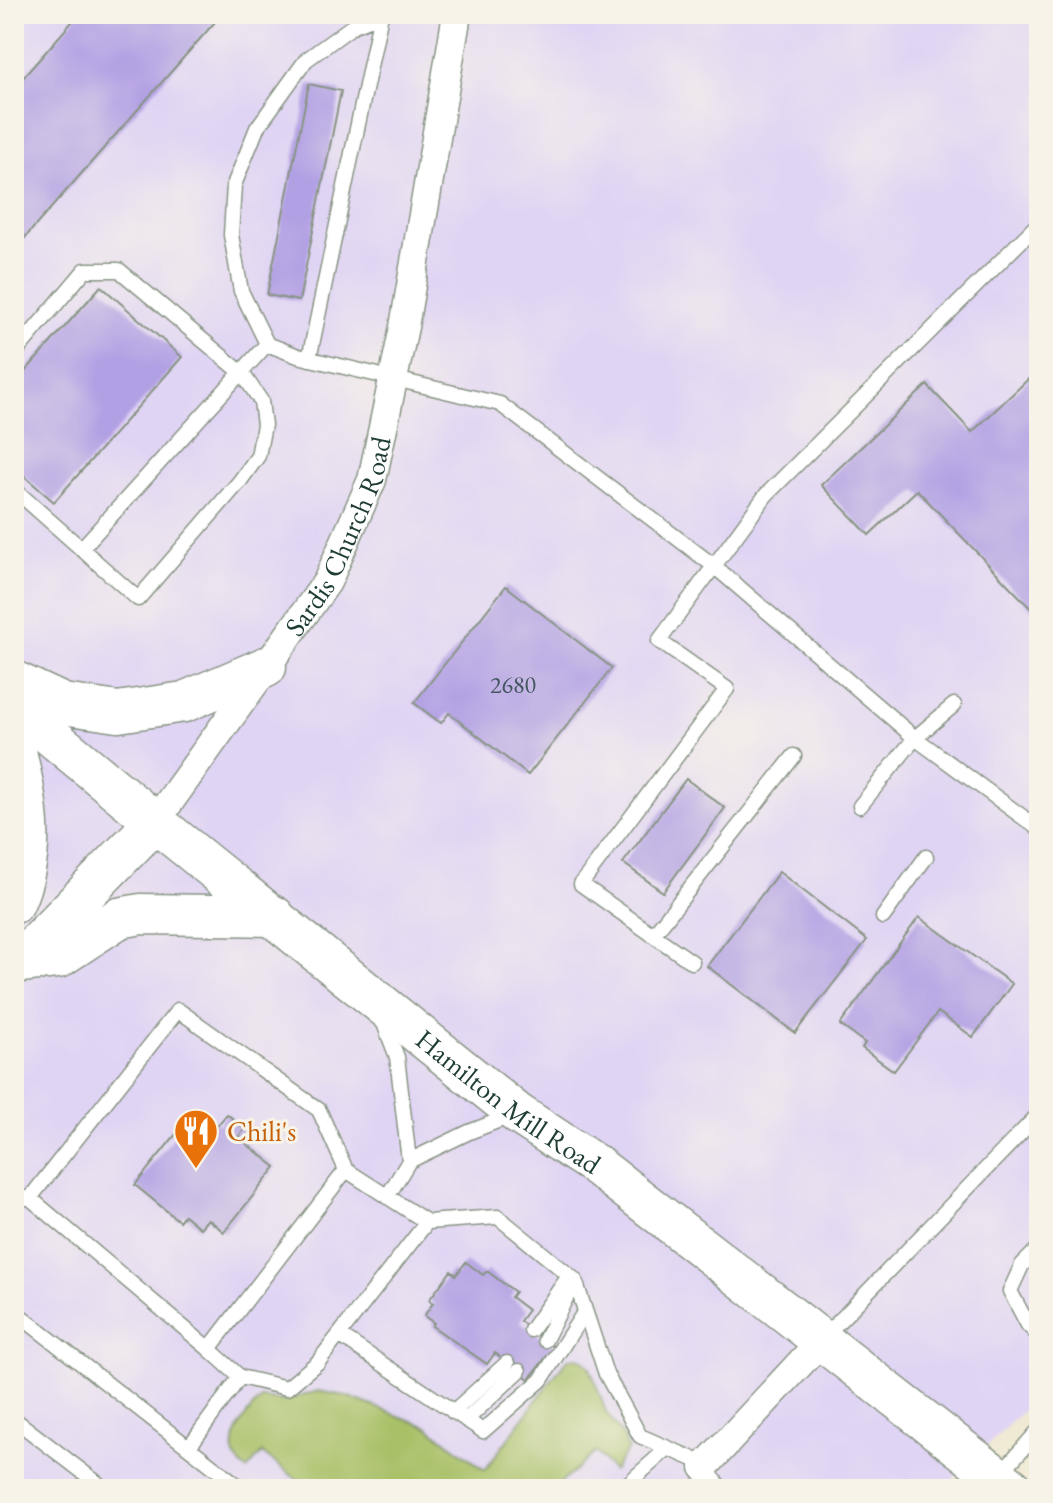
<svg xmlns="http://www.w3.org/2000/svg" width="1053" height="1503" viewBox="0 0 1053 1503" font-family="'EB Garamond',serif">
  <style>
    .built { fill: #e0d4f4 }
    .green { fill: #a8c066; stroke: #647e4d; stroke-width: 2 }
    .building { fill: #b2a0e4 }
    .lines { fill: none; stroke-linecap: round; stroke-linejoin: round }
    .lane-casing { stroke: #889484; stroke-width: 17 }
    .street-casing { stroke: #889484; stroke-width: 31 }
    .secondary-casing { stroke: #889484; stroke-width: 43 }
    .path { stroke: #889484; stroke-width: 5; stroke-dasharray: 6 6; stroke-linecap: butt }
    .lane { stroke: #fff; stroke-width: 14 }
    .street { stroke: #fff; stroke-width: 28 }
    .secondary { stroke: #fff; stroke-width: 40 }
    .labels { text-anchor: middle; stroke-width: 6; stroke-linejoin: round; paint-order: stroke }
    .number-label { font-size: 24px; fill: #445660 }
    .street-label { font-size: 28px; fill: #1f3d34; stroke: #f7f3e8 }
    .food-label { font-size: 28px; fill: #c56008; stroke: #f7f3e8; text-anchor: start }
  </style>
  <rect width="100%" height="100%" fill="#f7f3e8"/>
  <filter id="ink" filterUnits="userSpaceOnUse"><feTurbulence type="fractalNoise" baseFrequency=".0125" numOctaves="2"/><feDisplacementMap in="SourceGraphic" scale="16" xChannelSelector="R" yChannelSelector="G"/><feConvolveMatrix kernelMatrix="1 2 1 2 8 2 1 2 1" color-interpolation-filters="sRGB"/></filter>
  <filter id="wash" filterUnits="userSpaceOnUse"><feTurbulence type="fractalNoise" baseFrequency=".006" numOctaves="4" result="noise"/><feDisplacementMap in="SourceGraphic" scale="32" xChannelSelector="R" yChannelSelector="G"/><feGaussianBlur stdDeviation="1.8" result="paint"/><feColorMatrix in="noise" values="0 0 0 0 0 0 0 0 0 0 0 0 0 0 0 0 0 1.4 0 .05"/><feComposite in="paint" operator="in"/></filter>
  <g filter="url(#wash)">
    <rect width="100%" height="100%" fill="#f0ead4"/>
    <path class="built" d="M14,14H1039V1395L943,1489H14Z"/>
    <path class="green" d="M577,1357L585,1361L590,1368L606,1412L623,1436L628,1449L613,1471L596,1452L554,1489H310L262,1453L247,1470C217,1451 244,1415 262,1398L283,1401L318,1391L346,1396L428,1427L485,1470L564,1363L570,1358Z"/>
    <g id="blocks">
      <path class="building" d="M79,14H222L14,250V88Z
        M309,84L341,91L299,301L267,295Z
        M101,286L182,357L54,502L14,467V384Z
        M1039,369V617L917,490L869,535L821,485L927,385L972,432Z
        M506,586L612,668L528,775L449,713L441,723L414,703Z
        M686,779L725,808L663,892L623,863Z
        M779,872L867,940L795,1033L707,966Z
        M919,917L1012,984L973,1037L938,1012L894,1071L862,1048L865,1043L840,1025Z
        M197,1108L218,1125L227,1114L245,1129L238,1137L276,1167L224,1232L208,1219L200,1228L184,1215L179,1221L135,1185Z
        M466,1262L483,1275L487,1271L515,1292L511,1297L528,1310L520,1321L554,1347L529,1379L495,1353L487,1364L432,1326L434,1323L424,1316L433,1303L429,1300L451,1271L456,1275Z"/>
    </g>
  </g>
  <g filter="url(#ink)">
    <use href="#blocks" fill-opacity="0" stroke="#889484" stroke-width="2"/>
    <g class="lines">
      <g class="lane-casing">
        <path id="lane" d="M267,344L241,291L231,235L234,185L257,128L306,60L354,25L382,14
          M14,354L85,270H119L242,373L261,401L264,425L258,456L240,481L138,599L14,489
          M309,359L381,14
          M81,549L267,344L298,356L500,404L714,566L915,738L1039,829
          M794,756L653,935L581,884L727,689L659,641L766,495L1039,223
          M860,806L915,738L954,705
          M883,917L926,857
          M653,935L692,962
          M383,1021L397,1057L409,1161
          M387,1197L409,1161L469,1132L513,1115
          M14,1198H30L178,1010L319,1110L346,1170L427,1222L498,1217L575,1280L606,1374L640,1436L700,1462L722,1489
          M30,1198L209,1349
          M1039,1248L1022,1265L1010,1291L1028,1325L1039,1336
          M14,1311L242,1489
          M531,1330L569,1276
          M339,1335L483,1431L541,1380L585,1311
          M824,1337L1039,1114
          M545,1340L575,1280
          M240,1377L287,1388L318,1362L427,1222
          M453,1412L507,1363
          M14,1419L105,1489
          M466,1420L519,1371
          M189,1447L240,1377L209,1349L346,1170
          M1000,1474L1039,1430
          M622,1489L668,1448"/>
      </g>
      <g class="street-casing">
        <g id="street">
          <path id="s1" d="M155,822L327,582L372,480L404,327L457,14"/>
          <path d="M704,1467L821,1341"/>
        </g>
      </g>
      <g class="secondary-casing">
        <g id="secondary">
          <path d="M14,681L63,704L118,712L184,702L266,667"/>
          <path id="s2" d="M14,702L40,727L155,822L518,1114L597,1166L1013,1489"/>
          <path d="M14,742C26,796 39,849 14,903"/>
          <path d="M14,959L35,945L155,822"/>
          <path d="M14,963L58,958L119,918L141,914L274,916"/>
        </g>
      </g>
      <path class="path" d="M14,1482L23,1489"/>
      <use href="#lane" class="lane"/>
      <use href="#street" class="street"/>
      <use href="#secondary" class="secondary"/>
    </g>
  </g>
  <defs>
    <g id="restaurant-pin" transform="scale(2.3)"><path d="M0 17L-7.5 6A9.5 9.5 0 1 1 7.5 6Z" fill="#e8710a" stroke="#f7f3e8"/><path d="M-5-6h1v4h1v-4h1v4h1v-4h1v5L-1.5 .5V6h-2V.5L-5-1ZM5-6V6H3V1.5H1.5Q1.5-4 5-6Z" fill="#fff"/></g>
  </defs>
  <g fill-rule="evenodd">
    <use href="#restaurant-pin" x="196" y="1131"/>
  </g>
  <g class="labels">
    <g class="number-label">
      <text x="513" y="693">2680</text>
    </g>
    <g class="street-label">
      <text dy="10" stroke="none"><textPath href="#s1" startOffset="342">Sardis Church Road</textPath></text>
      <text dy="10" stroke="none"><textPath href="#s2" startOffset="636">Hamilton Mill Road</textPath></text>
    </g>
    <g class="food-label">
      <text x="227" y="1141">Chili's</text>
    </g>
  </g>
  <rect width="1053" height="1503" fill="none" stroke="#f7f3e8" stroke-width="48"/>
</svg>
